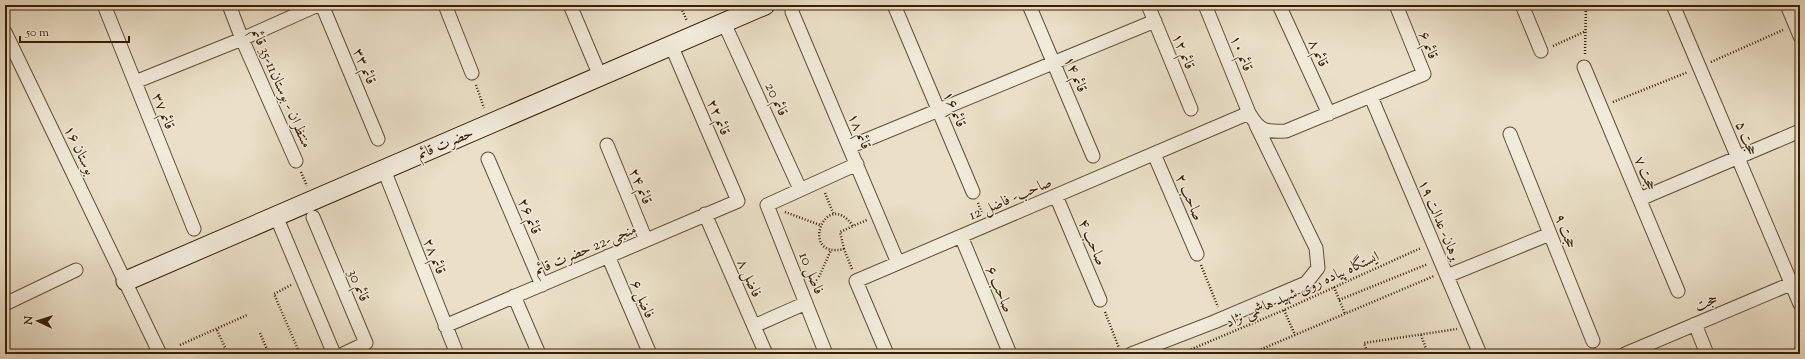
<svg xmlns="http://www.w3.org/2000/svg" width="1805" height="359" viewBox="0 0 1805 359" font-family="'Sorts Mill Goudy',Amiri,serif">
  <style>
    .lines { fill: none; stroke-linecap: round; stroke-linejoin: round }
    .street-casing { stroke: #654e32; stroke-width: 15 }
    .secondary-casing { stroke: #391e01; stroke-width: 21 }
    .path { stroke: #391e01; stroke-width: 2.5; stroke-dasharray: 1 2; stroke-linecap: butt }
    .street { stroke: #f1ebdb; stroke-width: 13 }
    .secondary { stroke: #f1ebdb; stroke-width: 19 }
    .labels { text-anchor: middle; stroke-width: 3; stroke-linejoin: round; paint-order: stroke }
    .street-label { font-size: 15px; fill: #391e01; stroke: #f1ebdb }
  </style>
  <rect width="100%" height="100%" fill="#eae0c7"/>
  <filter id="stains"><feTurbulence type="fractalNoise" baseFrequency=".005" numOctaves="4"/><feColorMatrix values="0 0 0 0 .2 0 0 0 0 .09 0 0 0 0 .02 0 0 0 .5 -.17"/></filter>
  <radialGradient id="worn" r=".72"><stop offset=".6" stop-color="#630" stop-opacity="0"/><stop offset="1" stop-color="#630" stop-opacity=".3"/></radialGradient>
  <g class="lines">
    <g class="street-casing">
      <path id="street" d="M104,5L194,229
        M229,5L242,39L296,161
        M322,5L378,139
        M445,5L472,73
        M570,5L600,76
        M894,5L973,192
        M1029,5L1093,156
        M1148,5L1191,109
        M1205,5L1249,113C1260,132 1266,132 1286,131L1424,74L1396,5
        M1279,5L1329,114
        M1522,5L1541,51
        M1673,5L1800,304
        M1787,5L1800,36
        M792,12L898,263
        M724,23L800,189
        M5,32L160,354
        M1584,67L1678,291
        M135,82L242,39L318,5
        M1371,97L1480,354
        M1510,134L1593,341
        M607,145L646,240
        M849,147L1155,21
        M1154,154L1197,254
        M488,159L542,285
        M384,170L457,354
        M1056,196L1100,300
        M1640,199L1800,131
        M705,214L766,354
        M276,216L334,354
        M313,217L366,343L343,354
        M961,236L1010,354
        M608,256L650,354
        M1447,276L1550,234
        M514,296L539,354
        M5,304L76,270
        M1695,324L1707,354
        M445,326L738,201L671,45
        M754,326L806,303
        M826,354L767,205L857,164
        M887,354L856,281L1249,113
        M1131,354L1214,322L1306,283L1318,268L1316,248L1256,125
        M1625,354L1800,280"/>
    </g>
    <g class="secondary-casing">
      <path id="secondary" d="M126,281L765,5"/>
    </g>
    <path class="path" d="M680,5L687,21
      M1553,46L1586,31
      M1585,54L1586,5
      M1711,62L1783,30
      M476,85L484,108
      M1613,102L1688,72
      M301,172L307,186
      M825,193L834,215
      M978,203L982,214
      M785,212L820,225
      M844,249L840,232L853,226
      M1201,265L1218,307
      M852,269L844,249C798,260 825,186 853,226L867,220
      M291,285L274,294L300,354
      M1334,287L1345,314
      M814,288L831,250
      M1339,300L1428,264
      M1284,310L1295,335
      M1105,312L1119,348
      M217,330L228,354
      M260,333L269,354
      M1421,335L1428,354
      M180,345L247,315
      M1180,354L1284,310L1421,248
      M1250,354L1434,276
      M1368,354L1364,343L1457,329"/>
    <use href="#street" class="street"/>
    <use href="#secondary" class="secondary"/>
  </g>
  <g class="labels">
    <g class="street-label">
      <text transform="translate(1429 45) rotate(68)" y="5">قائم ۶</text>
      <text transform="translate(1184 51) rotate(68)" y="5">قائم ۱۲</text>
      <text transform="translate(1242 53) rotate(68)" y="5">قائم ۱۰</text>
      <text transform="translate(1319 53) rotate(66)" y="5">قائم ۸</text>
      <text transform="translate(365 66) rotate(67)" y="5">قائم ۳۳</text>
      <text transform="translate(1076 74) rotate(67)" y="5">قائم ۱۴</text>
      <text transform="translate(282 88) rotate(66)" y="5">منتظران - بوستان11-35 قائم</text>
      <text transform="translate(777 99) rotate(65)" y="5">قائم 20</text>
      <text transform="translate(955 109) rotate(67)" y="5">قائم ۱۶</text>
      <text transform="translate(164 111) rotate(68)" y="5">قائم ۳۷</text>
      <text transform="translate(719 117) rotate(67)" y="5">قائم ۲۲</text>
      <text transform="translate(860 131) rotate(67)" y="5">قائم ۱۸</text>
      <text transform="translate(1747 138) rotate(67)" y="5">حجت ۵</text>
      <text transform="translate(445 143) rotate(-23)" y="5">حضرت قائم</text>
      <text transform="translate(80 150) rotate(64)" y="5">بوستان ۱۶</text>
      <text transform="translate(1646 173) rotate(67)" y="5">حجت ۷</text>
      <text transform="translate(641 186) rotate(67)" y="5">قائم ۲۴</text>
      <text transform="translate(1190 197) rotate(67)" y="5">صاحب ۲</text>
      <text transform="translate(1010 198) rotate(-23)" y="5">صاحب- فاضل 12</text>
      <text transform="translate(530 216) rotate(67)" y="5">قائم ۲۶</text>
      <text transform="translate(1440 220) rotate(67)" y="5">برهان- عدالت ۱۹</text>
      <text transform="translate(1566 231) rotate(68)" y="5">حجت ۹</text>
      <text transform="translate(1093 242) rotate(67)" y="5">صاحب ۴</text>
      <text transform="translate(585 249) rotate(-23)" y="5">منجی-22 حضرت قائم</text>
      <text transform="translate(435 256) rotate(68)" y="5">قائم ۲۸</text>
      <text transform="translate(812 273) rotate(68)" y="5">فاضل 10</text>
      <text transform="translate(750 278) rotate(66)" y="5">فاضل ۸</text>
      <text transform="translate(359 285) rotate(67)" y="5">قائم 30</text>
      <text transform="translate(1000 289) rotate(67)" y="5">صاحب ۶</text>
      <text transform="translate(1302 289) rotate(-24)" y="5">ایستگاه پیاده روی شهید هاشمی نژاد</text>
      <text transform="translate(643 299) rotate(67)" y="5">فاضل ۶</text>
      <text transform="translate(1706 302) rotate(-23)" y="5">حجت</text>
    </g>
  </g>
  <rect width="1805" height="359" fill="none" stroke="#eae0c7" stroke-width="20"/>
  <rect x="6" y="6" width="1793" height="347" fill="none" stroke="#391e01" stroke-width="2"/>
  <rect x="10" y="10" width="1785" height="339" fill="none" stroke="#391e01"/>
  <g transform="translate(38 321) rotate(274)" stroke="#f1ebdb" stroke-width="3" paint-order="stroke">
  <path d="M0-3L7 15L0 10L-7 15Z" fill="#391e01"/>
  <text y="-6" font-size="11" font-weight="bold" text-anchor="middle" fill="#391e01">N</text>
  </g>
  <path d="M20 36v6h109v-6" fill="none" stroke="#391e01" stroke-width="2"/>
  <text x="26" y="36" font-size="12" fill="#391e01" stroke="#f1ebdb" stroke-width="3" paint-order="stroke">50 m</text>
  <rect width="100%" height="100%" filter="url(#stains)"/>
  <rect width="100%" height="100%" fill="url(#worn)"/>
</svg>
